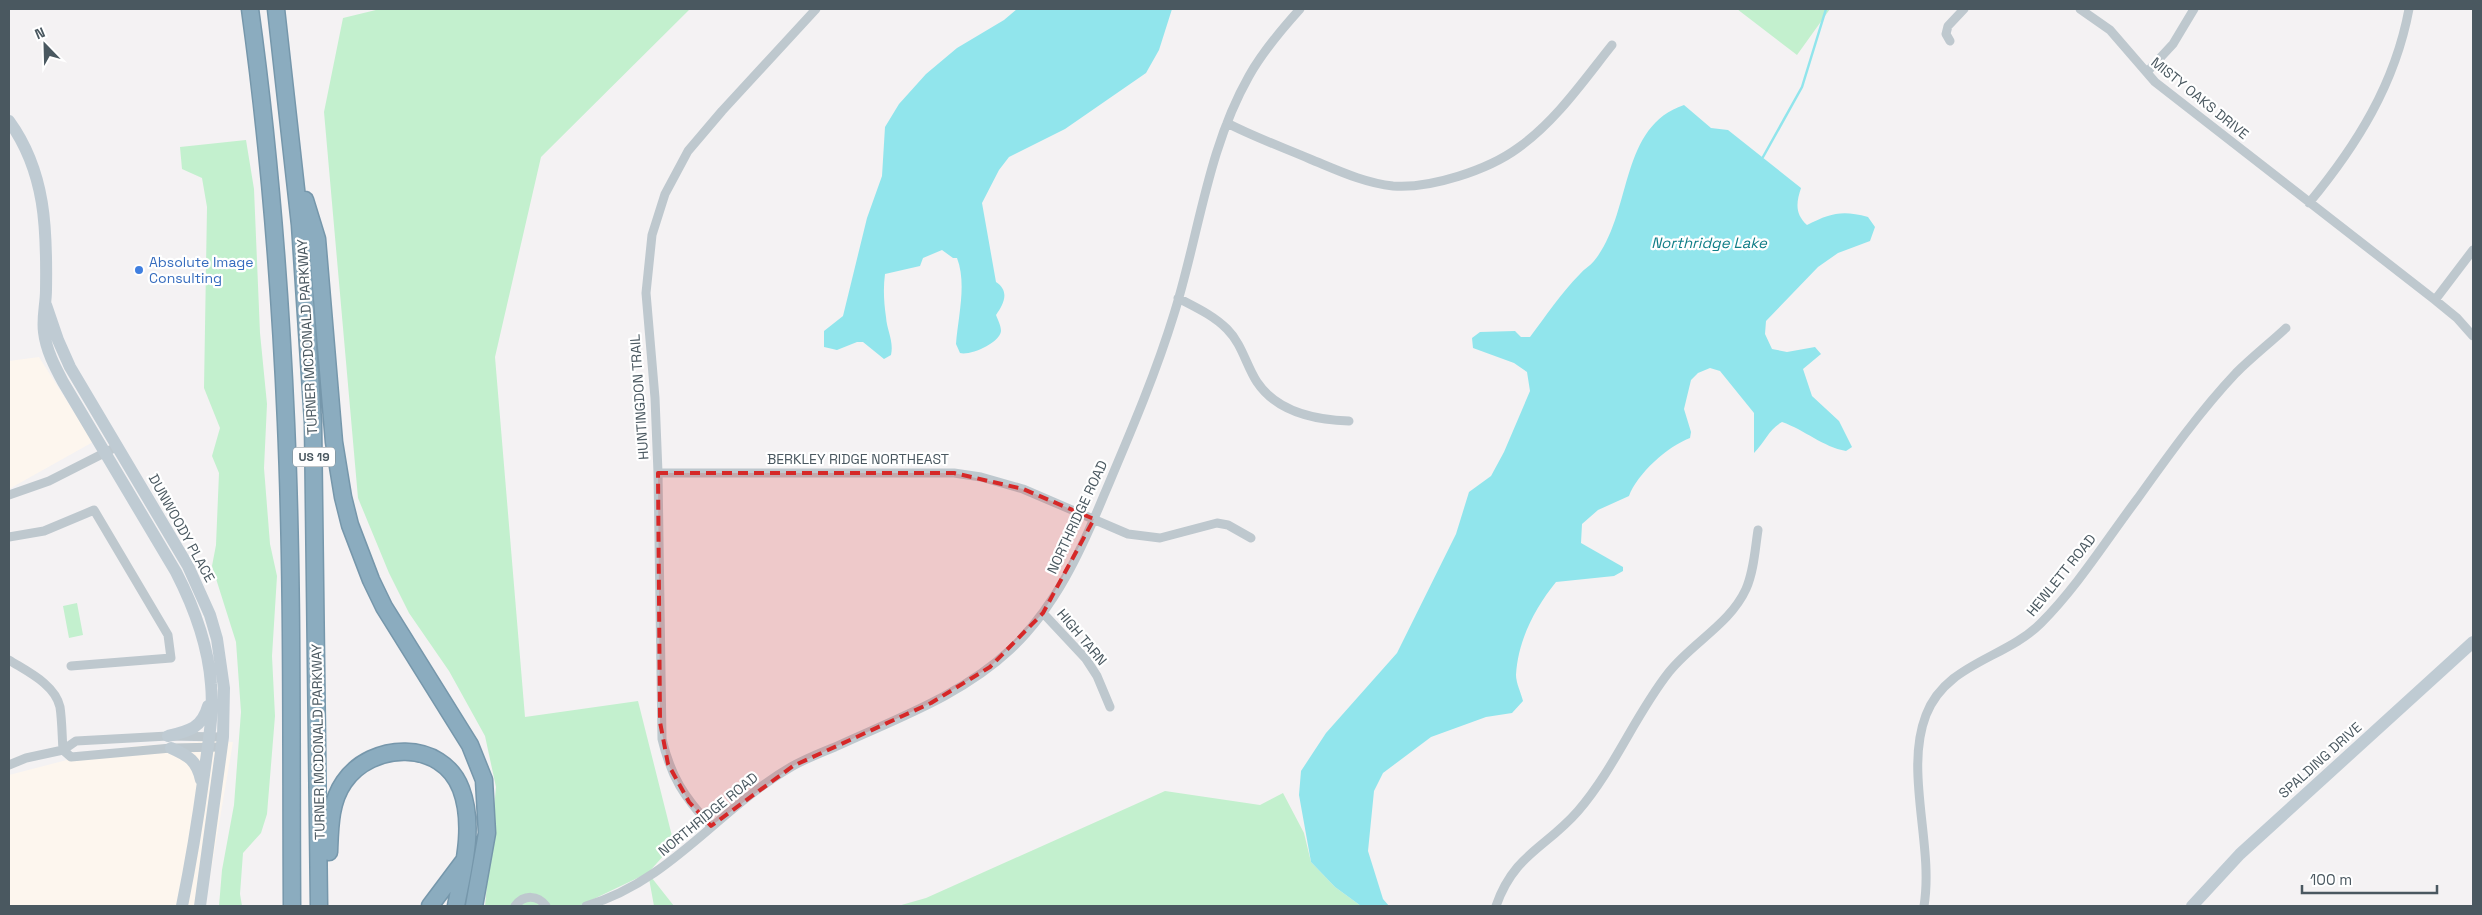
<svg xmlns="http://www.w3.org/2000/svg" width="2482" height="915" viewBox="0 0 2482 915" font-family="'Space Grotesk',sans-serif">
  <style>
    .commercial { fill: #fdf6ee }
    .green { fill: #c3f0ce }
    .water { fill: #91e5ec }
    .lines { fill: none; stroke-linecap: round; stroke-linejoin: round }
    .stream { stroke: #91e5ec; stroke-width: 2.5 }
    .highway-casing { stroke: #7697ab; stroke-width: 19 }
    .street { stroke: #bec8ce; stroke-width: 9 }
    .secondary { stroke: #bfcbd3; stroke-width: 12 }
    .highway { stroke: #8bacbf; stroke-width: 16 }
    .marked { fill: #d62828; fill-opacity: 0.2; stroke: #d62828; stroke-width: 4; stroke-dasharray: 10 6; stroke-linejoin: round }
    .shop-dot { fill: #3f7fe0; stroke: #fff; stroke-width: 2 }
    .labels { text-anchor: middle; stroke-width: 4.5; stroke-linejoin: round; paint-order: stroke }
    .shield { fill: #fff; stroke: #808a90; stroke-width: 1 }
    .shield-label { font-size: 12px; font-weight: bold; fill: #4a5860 }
    .street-label { font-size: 14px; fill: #4a5860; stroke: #fff }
    .shop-label { font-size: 14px; fill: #366cbe; stroke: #fff; text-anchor: start }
    .water-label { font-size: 15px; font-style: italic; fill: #107e87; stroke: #fff }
  </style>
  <rect width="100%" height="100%" fill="#f4f2f3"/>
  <path class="commercial" d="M39,357L93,442L9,489V361Z
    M211,741L233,742L205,906H9V775L90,754L136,746Z"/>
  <path class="green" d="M380,9H690L541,157L495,357L525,717L638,701L674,844L648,873L674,906H654L648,873L579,906H485L496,787L485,736L449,671L409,613L389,573L358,498L324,112L343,18Z
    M1737,9H1830L1797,55Z
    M246,140L254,189L260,333L267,404L264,468L270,544L277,576L272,656L275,716L267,814L261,833L243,853L240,894L242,906H219L222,870L234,805L241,712L236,642L212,566L216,545L219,473L212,456L220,428L204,388L207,207L202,178L182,169L180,147Z
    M77,603L83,635L69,638L63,606Z
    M1165,791L1260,805L1283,793L1304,833L1311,862L1335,887L1361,906H898L926,898Z"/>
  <path class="water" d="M1017,9H1172L1159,50L1146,73L1065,129L1009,157L999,170L982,203L996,282C1010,291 1004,304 996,315C998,320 1001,326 1001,331C1000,343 970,356 960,353L956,344C958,317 967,284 957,258H953L942,250L923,258L920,266L885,274C883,289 884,303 886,317C887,331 894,341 891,355L884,359L863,342H857L837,350L824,347V331L843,316L867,218L882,176L885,127L899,104L926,74L957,48L1004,20Z
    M1684,105L1711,128L1728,130L1801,188C1796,203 1795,214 1807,225C1831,213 1842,210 1868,217L1875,227L1870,241L1838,253L1818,267L1766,321L1765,334L1772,349L1787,352L1815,347L1821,354L1803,369L1812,396L1839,421L1852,447L1846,451C1823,447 1805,430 1782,422C1769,429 1765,442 1754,453V413L1720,371L1710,368L1698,373L1691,380L1684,409L1691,432L1690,438C1668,446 1637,474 1629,496L1598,510L1582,524L1581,543L1623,567V571L1614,576L1556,582C1535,608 1518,640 1516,675C1516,683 1521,693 1523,701L1512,713L1486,717L1431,737L1383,773L1374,791L1368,851L1383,899L1389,906H1361L1335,887L1311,862L1299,795L1301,771L1326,733L1397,653L1456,534L1469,492L1491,476L1504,452L1530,391L1527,372L1514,363L1473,348L1472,338L1480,332L1515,331L1521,337H1530C1546,316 1561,293 1580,274C1584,269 1590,266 1594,261C1633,214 1618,127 1684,105Z"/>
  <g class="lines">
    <path class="stream" d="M1763,157L1802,87L1826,9"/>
    <g class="highway-casing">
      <path id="highway" d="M250,9C269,146 280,284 286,423C293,584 291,745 292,906
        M276,9L300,225L313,422L319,906
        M305,200L317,239L334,442L343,497L350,525L371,580L384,607L470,745L484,780L487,833L474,906
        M329,852C330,827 330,802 344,782C371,742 442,739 461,789C475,826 463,869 456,906
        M430,906L463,862"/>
    </g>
    <path class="street" d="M2080,9L2110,30L2155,82L2435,300L2457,318L2473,336
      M1950,41L1946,34L1948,26L1964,9
      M2147,72L2173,44L2194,9
      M1227,123C1254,137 1282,147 1310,159C1337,170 1364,183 1393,186C1430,189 1488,170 1518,148C1556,121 1584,80 1612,45
      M2309,203C2357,145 2395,84 2409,9
      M1178,298C1195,307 1213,315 1227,329C1242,344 1246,365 1257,382C1277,412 1316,420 1349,421
      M2435,300L2473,250
      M658,473H954L981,477L1023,489L1128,534L1160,538L1217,523L1228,525L1251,538
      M9,495L49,481L118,446
      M9,537L44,531L94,510L168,635L171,658L71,666
      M1043,613L1086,659L1097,676L1110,707
      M9,660C26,671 55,684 60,707C62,720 62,736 63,750
      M63,750L71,757L171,748L222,747
      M9,765L26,758L63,750L76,741L168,736L223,737
      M711,826C684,797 671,777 662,739L658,473L655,398L646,293L652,235L665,194L688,151L722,111L816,9
      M515,906C524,894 538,895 546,906
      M586,906C671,881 717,810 791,767C805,759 820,753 835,747C895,719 961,696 1010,650C1055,608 1081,551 1104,495C1129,436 1155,376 1174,314C1199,235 1207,150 1249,76C1263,51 1281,30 1300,9
      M1496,906C1514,854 1546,848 1578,811C1615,768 1635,715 1669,672C1693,642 1730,624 1746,589C1754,571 1755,549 1758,530
      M1924,906C1934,845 1904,772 1926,715C1946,663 2005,659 2041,623C2078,586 2107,539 2138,498C2168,456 2201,410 2236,373C2252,357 2270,343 2286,328"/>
    <path class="secondary" d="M9,121C46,172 47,230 46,290C46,304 42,318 44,332C46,350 55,367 63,382L176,572C194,607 208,644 211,684C214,714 208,744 204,775C198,819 191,862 182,906
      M46,305L58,340L70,367L188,566L210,615L217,639L224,688L223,737L200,906
      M168,736C189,731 202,728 208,706
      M171,748C189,756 197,761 201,780
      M2192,906L2240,854L2473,642"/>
    <use href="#highway" class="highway"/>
  </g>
  <path class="marked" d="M658,473H954L1023,489L1094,519L1043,613L990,667L931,703L793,766L711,826L689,802L668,764L660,722Z"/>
  <circle class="shop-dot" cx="139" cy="270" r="5"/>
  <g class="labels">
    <rect class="shield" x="293" y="447.5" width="42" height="19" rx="4"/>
    <g class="shield-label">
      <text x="314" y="461">US 19</text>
    </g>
    <g class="street-label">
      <text transform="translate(2200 98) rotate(39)" y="5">MISTY OAKS DRIVE</text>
      <text transform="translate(307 337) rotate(-93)" y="5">TURNER MCDONALD PARKWAY</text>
      <text transform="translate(639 397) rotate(-94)" y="5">HUNTINGDON TRAIL</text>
      <text x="858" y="464">BERKLEY RIDGE NORTHEAST</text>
      <text transform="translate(1077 517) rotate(-65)" y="5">NORTHRIDGE ROAD</text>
      <text transform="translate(182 528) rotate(61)" y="5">DUNWOODY PLACE</text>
      <text transform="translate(2061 575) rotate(-51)" y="5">HEWLETT ROAD</text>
      <text transform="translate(1082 637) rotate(50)" y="5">HIGH TARN</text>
      <text transform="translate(318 742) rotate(-91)" y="5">TURNER MCDONALD PARKWAY</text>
      <text transform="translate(2320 760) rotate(-42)" y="5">SPALDING DRIVE</text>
      <text transform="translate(708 814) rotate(-39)" y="5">NORTHRIDGE ROAD</text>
    </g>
    <g class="shop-label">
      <text x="149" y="267">Absolute Image<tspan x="149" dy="16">Consulting</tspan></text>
    </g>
    <g class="water-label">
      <text x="1709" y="248">Northridge Lake</text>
    </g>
  </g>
  <rect width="2482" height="915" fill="none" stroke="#4a5860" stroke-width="20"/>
  <g transform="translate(45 45) rotate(337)" stroke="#ffffff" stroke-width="4" paint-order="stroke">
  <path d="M0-4L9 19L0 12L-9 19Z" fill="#4a5860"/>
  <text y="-8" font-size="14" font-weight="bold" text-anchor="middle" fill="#4a5860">N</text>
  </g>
  <path d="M2302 885v8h135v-8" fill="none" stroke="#4a5860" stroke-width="2.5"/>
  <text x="2310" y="885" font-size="15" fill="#4a5860" stroke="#ffffff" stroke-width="4" paint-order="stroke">100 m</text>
</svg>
